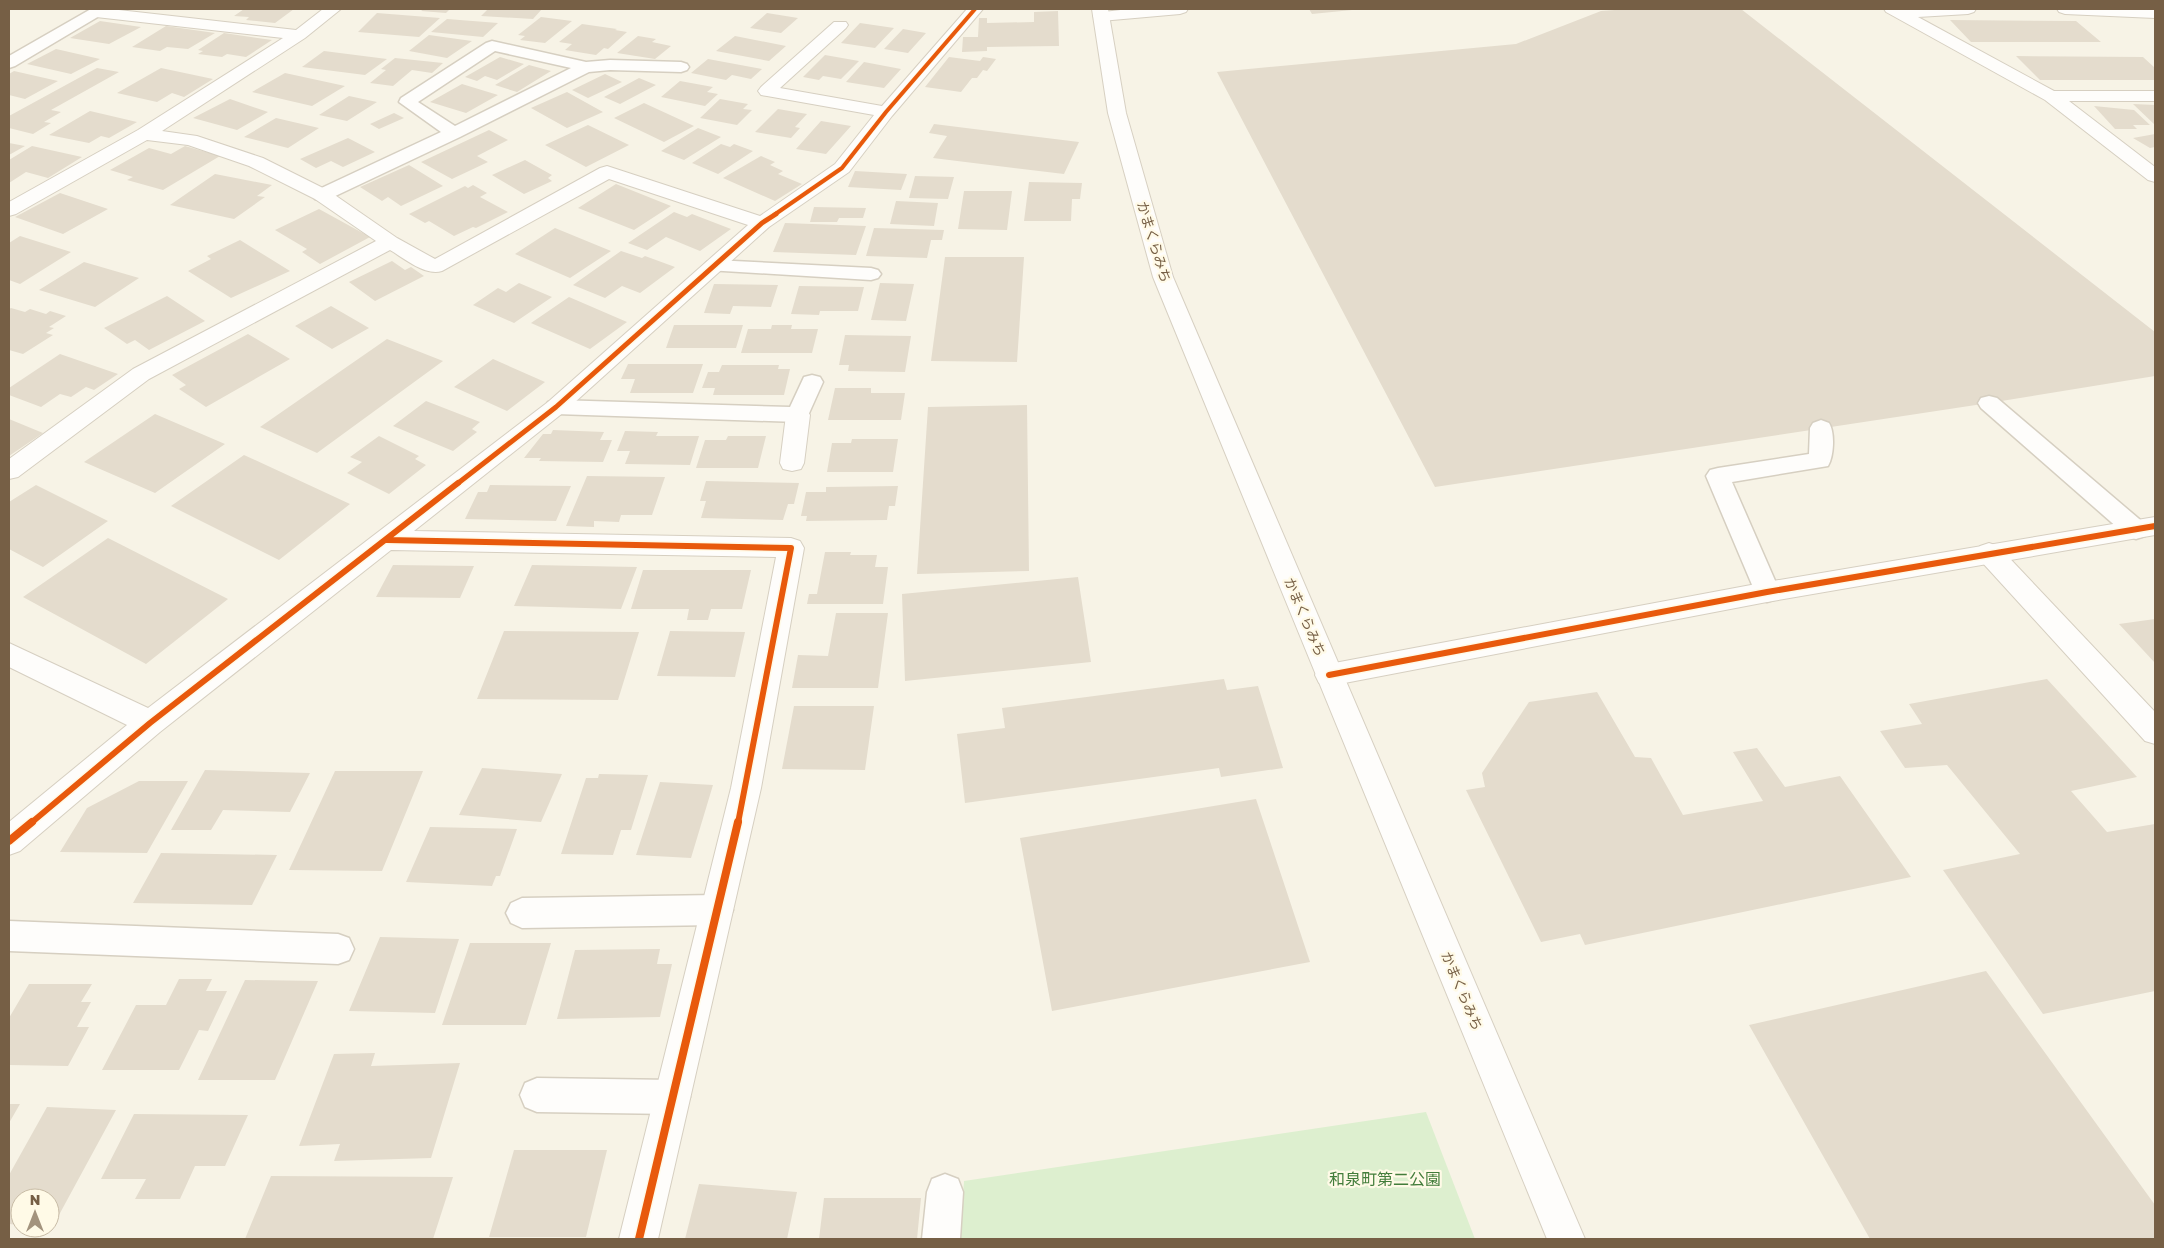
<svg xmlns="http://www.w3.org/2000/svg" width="2164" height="1248" viewBox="0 0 2164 1248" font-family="'Golos Text','Noto Sans JP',sans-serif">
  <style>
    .green { fill: #ddefcf }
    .building { fill: #e4dccd }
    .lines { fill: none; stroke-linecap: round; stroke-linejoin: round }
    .service-casing { stroke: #d6cfc1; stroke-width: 3 }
    .minor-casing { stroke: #d6cfc1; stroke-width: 2 }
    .tertiary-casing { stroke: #d6cfc1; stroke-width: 2 }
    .secondary-casing { stroke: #d7d0c2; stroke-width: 2 }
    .service { fill: #fefdfb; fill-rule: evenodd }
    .minor { fill: #fefdfb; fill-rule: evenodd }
    .tertiary { fill: #fefdfb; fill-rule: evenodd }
    .secondary { fill: #fefdfb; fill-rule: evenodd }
    .cycleway-far3-casing { stroke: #fffae7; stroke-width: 5.5 }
    .cycleway-far2-casing { stroke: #fffae7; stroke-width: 8 }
    .cycleway-far1-casing { stroke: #fffae7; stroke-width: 9 }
    .cycleway-casing { stroke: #fffae7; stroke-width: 11 }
    .cycleway-far3 { stroke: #e8590c; stroke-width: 4 }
    .cycleway-far2 { stroke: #e8590c; stroke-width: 5 }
    .cycleway-far1 { stroke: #e8590c; stroke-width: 6 }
    .cycleway { stroke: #e8590c; stroke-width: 8 }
    .labels { text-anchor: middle; stroke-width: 4.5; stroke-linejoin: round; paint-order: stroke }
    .street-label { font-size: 14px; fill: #765f45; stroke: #fffae7 }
    .near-park-label { font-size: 16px; fill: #437d3b; stroke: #fffae7 }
  </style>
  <rect width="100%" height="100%" fill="#f7f3e6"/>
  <path class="green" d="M1426,1112L1475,1239H960L964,1181Z"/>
  <path class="building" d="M244,9H294L275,23L246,20L249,17L234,16Z
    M424,9H450L446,13L421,11Z
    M488,9H542L533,19L481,16Z
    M1309,9H1352V10L1312,14Z
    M1628,9H1741L2155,332V376L1989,403L1435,487L1217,72L1516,44L1601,11Z
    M1058,11L1059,46L987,47V51L962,52L963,37H978L979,18H987V23L1034,22V12Z
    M377,13L440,18L419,37L358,32Z
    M767,13L798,18L781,33L750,28Z
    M541,17L572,21L545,43L520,40L525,36L518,35Z
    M447,19L498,23L483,37L431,32Z
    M1950,20L2076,21L2101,42H1971Z
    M100,21L141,27L109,44L70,38Z
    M860,23L894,28L875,48L841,43Z
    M582,24L617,29L615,30L627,32L608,49L604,48L596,55L565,50L572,44L559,42Z
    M166,26L215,33L188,49L167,47L160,51L132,47Z
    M903,29L926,33L908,53L884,49Z
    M224,33L272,40L246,57L227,54L222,57L198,54L203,51L198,50Z
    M429,35L472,41L447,58L409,51Z
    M638,36L656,39L652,42L671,46L655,59L617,53Z
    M735,36L786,46L769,61L716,51Z
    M56,49L100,59L71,74L27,64Z
    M324,51L387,59L365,75L302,67Z
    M825,55L859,61L841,79L823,76L819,80L803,77Z
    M2016,56L2143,57L2155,68V80H2040Z
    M500,57L524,64L497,80L485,76L477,81L465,77Z
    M949,57L980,61L983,57L996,59L987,71L983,70L977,78H972L961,92L925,87Z
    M395,58L443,63L432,73L412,70L393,86L370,83L386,70L381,69Z
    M708,59L762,69L751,79L732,75L726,80L691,73Z
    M864,62L901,69L884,88L846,82Z
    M529,65L551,71L517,92L495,85Z
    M97,68L119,72L51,110L61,112L44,122L51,123L33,134L9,128V116Z
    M161,68L213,79L184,97L172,93L157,102L117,93Z
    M14,71L58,81L25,99L9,95V74Z
    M285,73L345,86L312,106L252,92Z
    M605,74L622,82L588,98L572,90Z
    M639,78L656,85L620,104L604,97Z
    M680,81L713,87L707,92L718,94L705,106L661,97Z
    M462,84L498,95L466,113L430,102Z
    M567,92L603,112L567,128L531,108Z
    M349,96L377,102L347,121L319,115Z
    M230,99L268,112L237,130L193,118Z
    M720,99L748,104L743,109L752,110L737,125L700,118Z
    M644,103L694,126L664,142L614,118Z
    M2133,104L2155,105V125Z
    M2094,106L2134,110L2150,125H2133L2137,129H2115Z
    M778,109L807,114L795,127L800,128L791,138L755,132Z
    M90,111L137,122L109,138L101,136L89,143L49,135Z
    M394,113L404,118L379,129L370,124Z
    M276,118L319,128L288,148L244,137Z
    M821,121L851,126L826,154L796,149Z
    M934,124L1079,142L1064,174L933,158L947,136L929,133Z
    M588,125L629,145L586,167L545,145Z
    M698,128L721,137L684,160L661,151Z
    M489,130L508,140L477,156L488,162L452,179L421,162Z
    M2155,134V147L2150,148L2133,138Z
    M348,138L375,152L343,167L331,161L316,168L300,159Z
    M9,143L25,146L9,155Z
    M721,144L730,147L734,144L753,151L718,174L692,163Z
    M32,146L82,157L48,178L26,172L9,183V160Z
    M185,146L220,156L163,190L127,180L133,177L110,170L149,148L171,154Z
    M761,156L775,162L770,165L783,171L778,174L802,184L775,201L723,178Z
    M525,160L552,175L548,178L552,181L524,194L492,175Z
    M409,165L443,186L401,206L388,197L382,201L360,187Z
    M855,171L907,174L901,190L848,187Z
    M215,174L272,185L257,196L265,197L234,219L170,205Z
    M915,176L954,177L948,199L909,198Z
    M1029,182L1082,183L1080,199H1072L1071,221H1024Z
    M616,184L671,206L634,230L578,208Z
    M473,185L487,193L480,197L508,212L476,228L473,227L454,236L429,221L425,223L409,214L465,186L468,188Z
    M964,191H1012L1007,230L958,229Z
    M60,193L108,209L63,234L15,217Z
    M896,201L938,203L934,226L890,224Z
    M814,207L866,208L863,218H839L837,222H810Z
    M319,209L370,237L320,264L302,252L307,249L275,230Z
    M674,212L687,217L692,214L731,229L700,251L666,237L647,250L628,243Z
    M785,223L866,226L856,255L773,252Z
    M555,228L611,251L570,278L515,254Z
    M874,228L944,230L942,240H931L927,258L866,256Z
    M20,236L71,252L20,284L9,280V243Z
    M240,240L290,271L231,298L188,271L211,259L207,256Z
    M621,251L642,258L645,256L675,267L640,293L622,286L605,298L573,285Z
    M945,257H1024L1017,362L931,361Z
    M392,261L405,270L411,267L424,276L375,301L349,282Z
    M84,262L139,278L95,307L39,290Z
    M519,283L552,297L514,323L473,305L498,288L506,292Z
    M880,283L914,284L906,321L871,320Z
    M714,284L778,285L771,307L733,306L730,314L704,313Z
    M799,286L864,287L858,311H820L819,315L791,314Z
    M167,296L205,321L149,350L135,340L127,344L104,328Z
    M569,297L627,322L590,349L531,323Z
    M331,306L369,328L332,349L295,326Z
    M11,308L25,312L30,309L46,314L50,311L66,316L49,327L54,328L46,333L53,335L23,354L9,350V309Z
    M674,325H743L736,348H666Z
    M772,325H792L791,329H818L812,353H741L748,329H771Z
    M248,334L290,359L206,407L179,389L186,385L172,375Z
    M845,335L911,336L905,372L848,371L849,365H839Z
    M387,339L443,361L317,453L260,427Z
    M60,354L118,374L94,390L86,387L71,397L60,394L41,407L9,395V388Z
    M493,359L545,382L507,411L454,387Z
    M628,364H703L693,393H630L635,379H621Z
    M722,365H779L778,369H790L784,395H713L715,388H702L708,372H719Z
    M835,388H871V393H905L901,420H828Z
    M426,401L480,422L472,429L477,432L453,451L393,426Z
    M1027,405L1029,571L917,574L928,407Z
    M155,414L225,444L155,493L84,462Z
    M9,419L43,433L9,456Z
    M553,430L604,432L600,440H612L603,462L539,461L541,458H524L543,434H551Z
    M625,431L658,432L656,436H699L690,465L625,464L630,451H617Z
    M379,436L419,456L415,459L426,465L389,494L347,473L362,462L350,457Z
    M728,436H766L758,468H696L705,440H726Z
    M852,439H898L893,472H827L832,443H851Z
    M244,455L350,504L279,560L171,506Z
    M587,476L665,477L652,515H621L619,522L594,521V527L566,526Z
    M706,481L799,483L794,504H788L783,520L701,518L706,501H700Z
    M36,485L108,521L43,567L9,549V502Z
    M490,485L571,486L556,521L465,519L478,492H487Z
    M898,486L895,506H889L887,520L806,521L807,516H801L806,492H826V487Z
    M108,538L228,599L146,664L23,597Z
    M825,552H851L850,555H877L875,567H888L883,604H807L809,594H817Z
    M393,565L474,566L460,598L376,597Z
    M532,565L637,567L621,609L514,606Z
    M643,570H751L742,609H711L708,620H687L689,609H631Z
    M1078,577L1091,662L905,681L902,594Z
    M836,613H888L878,688H792L798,655L828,656Z
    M2155,619V663L2119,624Z
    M504,631L639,632L618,700L477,699Z
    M670,631L745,632L735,677L657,676Z
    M1224,679L1227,690L1258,686L1283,768L1221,777L1219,768L965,803L957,734L1005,728L1002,708Z
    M2047,679L2137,777L2071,791L2107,832L2155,824V991L2043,1014L1943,870L2020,854L1947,765L1905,768L1880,731L1922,724L1909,704Z
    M1597,692L1635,757L1651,758L1683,815L1763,801L1733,752L1757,748L1785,787L1840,776L1911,877L1585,945L1580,934L1541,942L1466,790L1485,787L1482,773L1529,702Z
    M794,706H874L865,770L782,769Z
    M482,768L562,774L541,822L459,815Z
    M205,770L310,773L290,812L223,810L211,830H171Z
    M335,771H423L382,871L289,870Z
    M599,774L648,775L631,830H621L613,855L561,854L586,778H598Z
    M139,781H188L147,853L60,852L87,808Z
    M660,782L713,785L691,858L636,855Z
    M1256,799L1310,962L1052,1011L1020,838Z
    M430,827L517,829L500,876H496L492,886L406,882Z
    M161,853L277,855L252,905L133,903Z
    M380,937L459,939L435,1013L349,1011Z
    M470,943H551L526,1025H442Z
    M660,949L657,964H672L660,1017L557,1019L575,950Z
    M1986,971L2155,1205V1239H1870L1749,1025Z
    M179,979H212L206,991H227L208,1031L199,1030L179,1070H102L136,1005H166Z
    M245,980L318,981L275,1080H198Z
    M29,984H92L81,1002H91L77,1027H89L68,1066L9,1065V1018Z
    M375,1053L371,1066L460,1063L431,1158L334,1161L340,1144L299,1146L334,1054Z
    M9,1104H20L9,1123Z
    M47,1107L116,1110L53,1226H50V1198H20V1225L9,1224V1175Z
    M134,1114L248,1115L225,1166H195L180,1199H135L146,1179H101Z
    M514,1150H607L586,1237H489Z
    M271,1176L453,1177L433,1239H245Z
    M699,1184L797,1192L787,1239H685Z
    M824,1198H921L917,1239H819Z"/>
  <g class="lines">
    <g class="service-casing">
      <path id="service" d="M91,9H101L104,12L101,15L15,66L9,68V56Z
        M492,41L586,62L610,60L681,62L687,64L689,67L687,70L681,72L610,70L589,72L460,137L329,199L322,201L315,199L313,195L315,191L441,132L399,102L401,98L486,43ZM495,51L571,68L455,126L418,102Z
        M714,260L871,268L878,270L881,274L878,278L871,280L707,270L704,266L707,262Z
        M812,375L820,377L823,382L806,420L798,422L556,414L548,412L545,407L548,402L556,400L790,407L804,377Z
        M1989,396L1997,398L2145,524L2148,530L2145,536L2136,539L2127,536L1981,408L1978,403L1981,398Z
        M1821,420L1829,423C1835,432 1834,456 1828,466L1732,482L1780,592L1776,599L1767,602L1758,599L1706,476L1710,470L1718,468L1809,454L1810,428L1813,423Z
        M717,895L728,900L733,910L728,920L717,925L522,928L511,923L506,913L511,903L522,898Z
        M9,921L338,934L349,938L354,949L349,960L338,964L9,951Z
        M537,1078L673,1080L685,1085L690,1097L685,1109L673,1114L537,1112L525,1107L520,1095L525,1083Z
        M945,1174L958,1179L963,1192L960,1239H922L927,1192L932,1179Z"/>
    </g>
    <g class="minor-casing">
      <path id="minor" d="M90,9H110L296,30L323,9H341L305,38L162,131L197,136L263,158L329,191L397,238L435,259L600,168L607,166L760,216L835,164L874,115L767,96L761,95L758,91L761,87L834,22H846L848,25L846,28L780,88L882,106L967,9H983L892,116L849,172L769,227L564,412L414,531L791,538L800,541L804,548L761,788L658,1239H619L731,788L776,557L391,550L160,732L20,851L9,855V822L127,725L9,667V643L148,708L548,402L748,225L609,179L442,271C425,276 405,259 390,250L149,379L18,477L9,479V459L133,369L376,241L315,199L249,166L188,145L147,140L16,214L9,216V202L138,130L283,38L96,17L90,15L88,12Z
        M1129,9H1188L1186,12L1180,14L1101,21L1095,19L1093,16L1095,13Z
        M1884,9H1976L1974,12L1968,14L1918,17L2054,91H2155V101H2069L2155,167V182L2148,180L2045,100L1886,12Z
        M2057,9H2155V18L2065,14L2059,12Z
        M798,407L806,409L810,415L804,463L801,469L792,471L783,469L780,463L786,415L790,409Z
        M1989,543L1998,546L2155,712V744L2145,741L1980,560L1976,553L1980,546Z"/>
    </g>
    <g class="tertiary-casing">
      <path id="tertiary" d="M2155,517V535L1767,602L1329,686L1319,683L1315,675L1319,667L1329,664L1767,582Z"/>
    </g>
    <g class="secondary-casing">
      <path id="secondary" d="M1092,9H1108L1126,113L1173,277L1585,1239H1547L1153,277L1108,113Z"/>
    </g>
    <use href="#service" class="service"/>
    <use href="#minor" class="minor"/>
    <use href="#tertiary" class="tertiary"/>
    <use href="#secondary" class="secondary"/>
    <g class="cycleway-far3-casing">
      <path id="cycleway-far3" d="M774,215L842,168L886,112L975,9"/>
    </g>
    <g class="cycleway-far2-casing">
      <path id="cycleway-far2" d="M457,484L556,407L762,223L776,214"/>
    </g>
    <g class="cycleway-far1-casing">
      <path id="cycleway-far1" d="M387,540L791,548L738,823
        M1329,675L1767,592L2155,526
        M31,823L150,723L458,483"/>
    </g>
    <g class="cycleway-casing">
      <path id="cycleway" d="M9,841L32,822
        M639,1239L738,822"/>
    </g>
    <use href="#cycleway-far3" class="cycleway-far3"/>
    <use href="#cycleway-far2" class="cycleway-far2"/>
    <use href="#cycleway-far1" class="cycleway-far1"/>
    <use href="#cycleway" class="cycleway"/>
  </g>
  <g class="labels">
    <g class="street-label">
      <text transform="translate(1154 242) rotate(73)" y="5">かまくらみち</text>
      <text transform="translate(1305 617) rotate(67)" y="5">かまくらみち</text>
      <text transform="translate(1462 991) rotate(67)" y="5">かまくらみち</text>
    </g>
    <g class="near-park-label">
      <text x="1385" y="1185">和泉町第二公園</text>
    </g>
  </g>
  <rect width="2164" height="1248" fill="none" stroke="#765f45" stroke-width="20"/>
  <g transform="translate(35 1213)"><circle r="24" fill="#fffae7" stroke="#c8bca6"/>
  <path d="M0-4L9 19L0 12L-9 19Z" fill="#a3937d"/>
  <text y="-8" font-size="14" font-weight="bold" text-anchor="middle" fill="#765f45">N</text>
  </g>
</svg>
